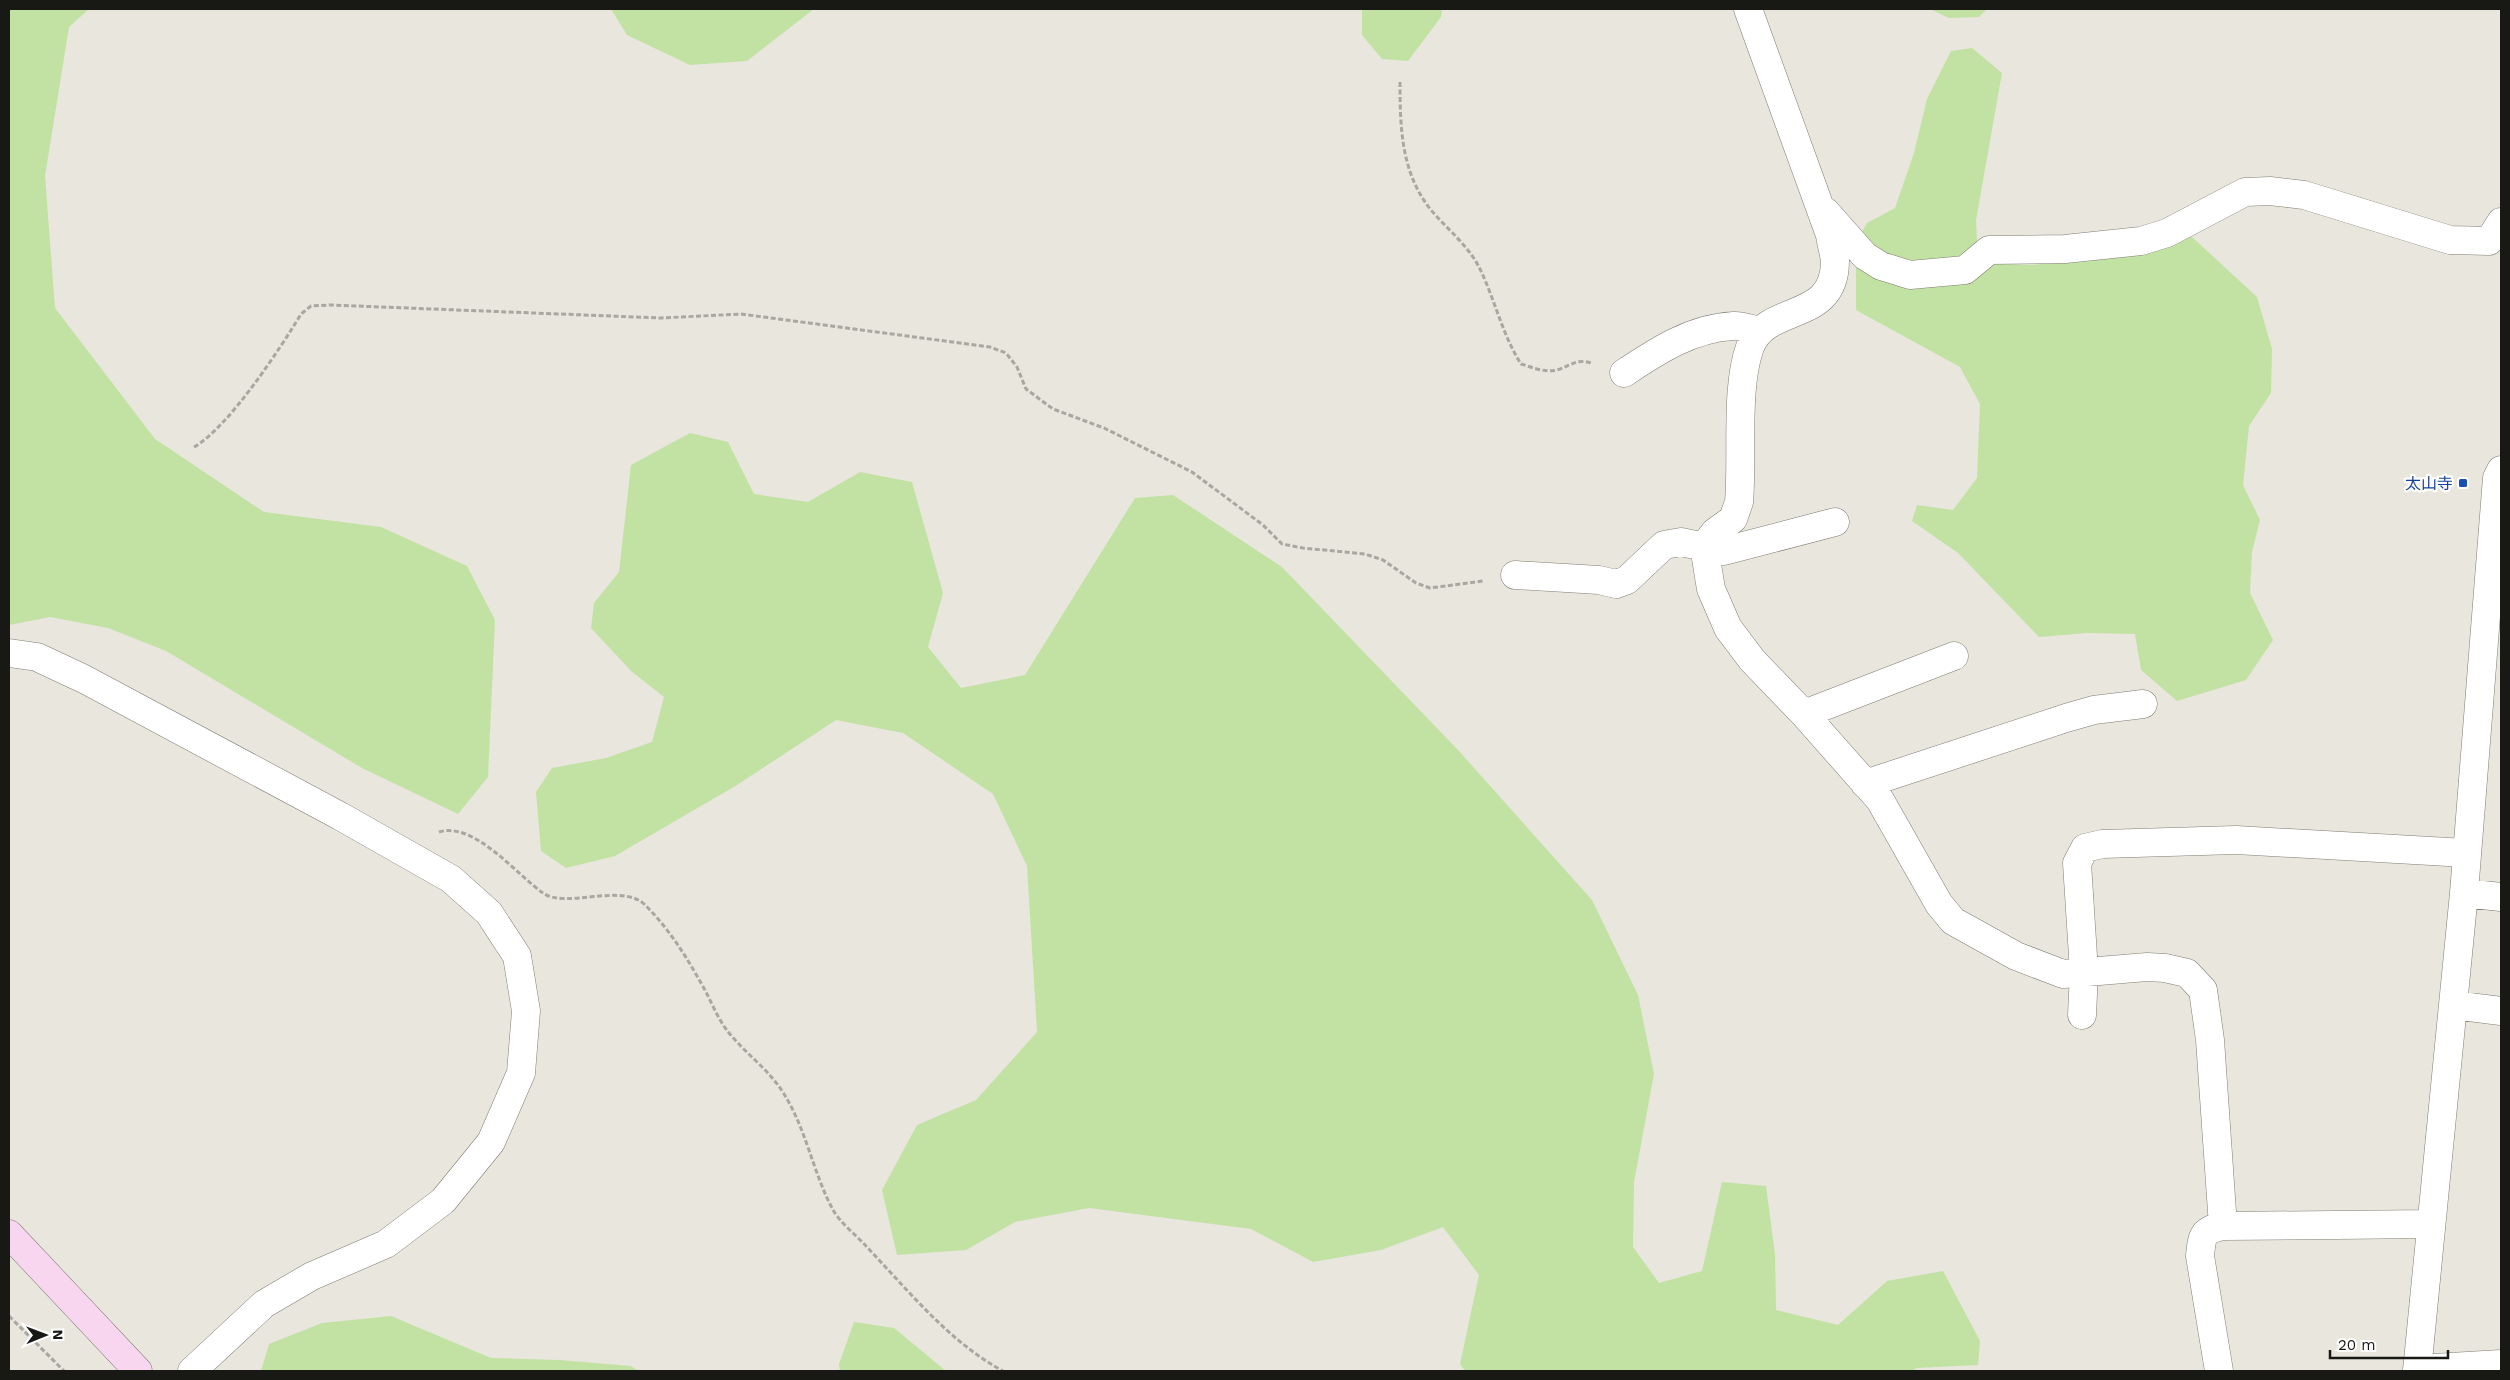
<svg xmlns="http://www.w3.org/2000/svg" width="2510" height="1380" font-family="'Work Sans','Noto Sans JP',sans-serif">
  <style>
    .green { fill: #c2e2a3 }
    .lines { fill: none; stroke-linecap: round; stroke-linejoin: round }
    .street-casing { stroke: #7f7d75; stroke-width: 29 }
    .secondary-casing { stroke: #7f7d75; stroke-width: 29 }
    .path { stroke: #a9a7a0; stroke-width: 3; stroke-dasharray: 5 2.5; stroke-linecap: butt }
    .street { stroke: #fff; stroke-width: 28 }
    .secondary { stroke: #f9d6f0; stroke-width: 28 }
    .transit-dot { fill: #1a4fb4; stroke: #fff; stroke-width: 2 }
    .labels { text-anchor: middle; stroke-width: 4.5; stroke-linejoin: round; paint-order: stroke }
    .transit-label { font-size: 16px; fill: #164399; stroke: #fff; text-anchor: end }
  </style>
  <rect width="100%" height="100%" fill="#e8e6dd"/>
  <path class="green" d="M9,9H89L69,27L45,176L55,308L155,439L264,512L381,527L467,566L495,620L488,777L458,814L362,768L166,651L108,628L50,617L9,625Z
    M611,9H814L747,61L690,65L627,35Z
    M1362,9H1442L1441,17L1408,61L1382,59L1362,35Z
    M1930,9H1987L1979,17L1949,18Z
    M1972,48L2002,73L1976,220L1978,263L2029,265L2093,261L2132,238L2192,237L2257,297L2272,349L2271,393L2249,426L2243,485L2260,520L2252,552L2250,593L2273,640L2246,680L2177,701L2141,670L2135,634L2087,633L2039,637L1958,553L1912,521L1917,505L1953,510L1977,478L1980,404L1960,367L1856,310V243L1867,223L1895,208L1914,153L1927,99L1951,51Z
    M690,433L728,442L754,494L808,502L860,472L912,482L943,593L928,647L961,688L1025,675L1135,498L1173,495L1282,567L1458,750L1592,900L1638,995L1654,1074L1634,1182L1633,1247L1659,1283L1702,1271L1722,1182L1766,1186L1775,1254L1776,1310L1838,1325L1887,1281L1943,1271L1980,1341L1978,1365L1916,1368L1913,1371H1465L1460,1364L1479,1275L1443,1227L1381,1250L1313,1262L1251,1229L1089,1208L1015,1222L966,1250L897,1255L882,1190L917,1125L976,1100L1037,1032L1027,866L993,794L903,733L836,720L737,785L615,856L566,868L541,851L536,792L552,768L606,758L652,742L664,697L631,671L591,628L594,603L619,572L631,465Z
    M391,1316L491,1358L559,1360L631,1366L638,1371H261L269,1344L322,1323Z
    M854,1322L894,1328L946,1371H840L839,1364Z"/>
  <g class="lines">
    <g class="street-casing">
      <path id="street" d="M1748,9L1830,235C1831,243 1834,253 1835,261C1835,324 1767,302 1750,347C1735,388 1743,456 1739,502L1733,519L1715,532L1704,546L1711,589L1728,628L1752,660L1804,714L1880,800L1939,904L1953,921L2016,956L2063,974L2147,967L2165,968L2187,973L2203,990L2210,1040L2223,1226L2431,1224
        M1826,212L1865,256L1881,266L1910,275L1965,270L1989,250L2065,249L2141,241L2167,233L2245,192L2270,191L2304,195L2450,240L2489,241L2501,222
        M1624,373C1657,351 1692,328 1733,326C1741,325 1751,329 1759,331
        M1515,575L1599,580L1616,584L1627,580L1664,545L1681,542L1724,551L1835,522
        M9,653L37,657L84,679L340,816L451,879L489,913L517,956L526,1011L521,1073L491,1142L443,1201L386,1244L312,1276L264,1304L192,1371
        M1804,714L1954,656
        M1865,784L2066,718L2094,710L2143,704
        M2464,893L2501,897
        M2453,1005L2501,1011
        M2082,1015L2084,972L2077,863L2085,848L2102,844L2236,840L2466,853
        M2417,1369L2501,1364
        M2219,1371L2200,1256C2202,1236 2202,1230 2223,1226
        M2417,1371L2464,893L2497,478L2501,470"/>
    </g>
    <g class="secondary-casing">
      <path id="secondary" d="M9,1234L138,1371"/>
    </g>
    <path class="path" d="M1400,82C1400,127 1401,173 1431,210C1447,229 1469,246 1480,269C1495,300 1502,334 1521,364C1531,367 1545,373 1557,370C1570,366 1577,358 1591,363
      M194,447C228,428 280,349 301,314L311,306L331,305L661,318L741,314L990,347L1006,353L1017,367L1026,389L1053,409L1104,428L1192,472L1263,525L1282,544L1303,548L1365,554L1383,560L1416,583L1430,588L1483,581
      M439,832C474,821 517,875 543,893C565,909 621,883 644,904C670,929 689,961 706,992C712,1004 718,1018 726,1029C743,1052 769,1069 784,1094C806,1129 813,1172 832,1208C839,1222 855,1234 865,1245C907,1289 949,1342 1003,1371
      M9,1316L64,1371"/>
    <use href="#street" class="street"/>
    <use href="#secondary" class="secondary"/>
  </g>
  <rect class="transit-dot" x="2458" y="478" width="10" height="10" rx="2.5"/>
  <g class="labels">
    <g class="transit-label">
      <text x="2453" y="489">太山寺</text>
    </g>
  </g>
  <rect width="2510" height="1380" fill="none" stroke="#181814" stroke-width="20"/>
  <g transform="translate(45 1335) rotate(89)" stroke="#ffffff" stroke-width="4" paint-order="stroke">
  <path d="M0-4L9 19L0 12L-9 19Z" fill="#181814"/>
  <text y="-8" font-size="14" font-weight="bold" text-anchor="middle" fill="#181814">N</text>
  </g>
  <path d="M2330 1350v8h118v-8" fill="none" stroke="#181814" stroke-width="2.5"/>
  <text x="2338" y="1350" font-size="15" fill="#181814" stroke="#ffffff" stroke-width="4" paint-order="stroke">20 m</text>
</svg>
